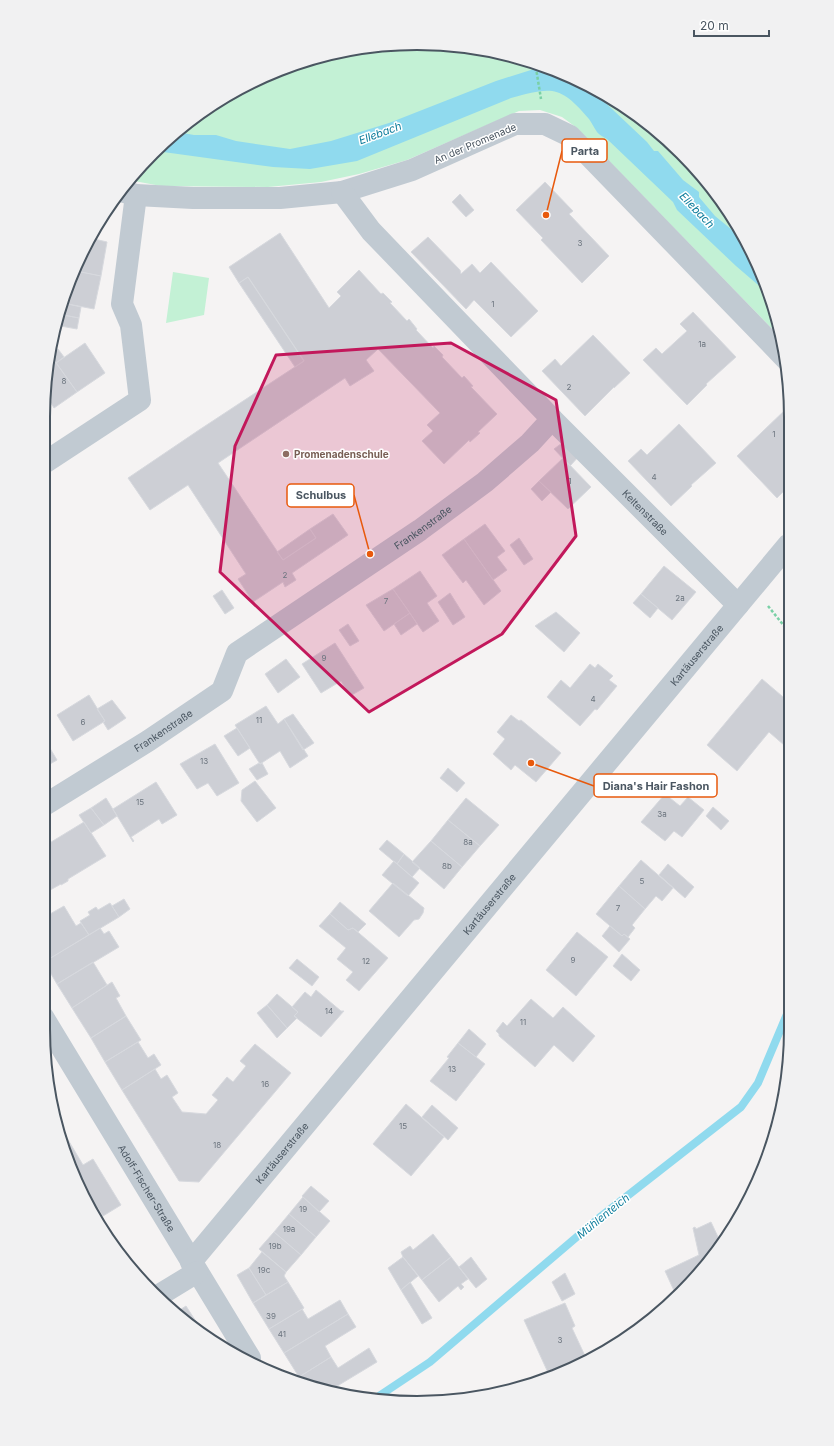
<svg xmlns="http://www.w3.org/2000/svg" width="834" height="1446" font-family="Inter,sans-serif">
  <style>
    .green { fill: #c3f1d5 }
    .water { fill: #90daee }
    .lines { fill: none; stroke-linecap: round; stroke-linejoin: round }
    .stream { stroke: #90daee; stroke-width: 8 }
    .building { fill: #cdcfd5; stroke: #d7d9de }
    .path { stroke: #7ad0a6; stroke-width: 2.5; stroke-dasharray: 3 2; stroke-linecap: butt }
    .street { stroke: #c1cad2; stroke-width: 22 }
    .marked { fill: #c2185b; fill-opacity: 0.2; stroke: #c2185b; stroke-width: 3; stroke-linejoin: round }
    .education-dot { fill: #8d6e63; stroke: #fff; stroke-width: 1.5 }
    .labels { text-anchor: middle; stroke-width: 3; stroke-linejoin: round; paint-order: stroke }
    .number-label { font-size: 8px; fill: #6b747e }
    .street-label { font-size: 10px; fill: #4a5661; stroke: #fff }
    .education-label { font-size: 10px; font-weight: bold; fill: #785e54; stroke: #fff; text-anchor: start }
    .water-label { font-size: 11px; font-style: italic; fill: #0c7c9b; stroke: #fff }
    .rim { fill: none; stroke: #4a5661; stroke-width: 2 }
    .leader { fill: none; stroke: #e8590c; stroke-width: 1.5 }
    .callout-dot { fill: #e8590c; stroke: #fff; stroke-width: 1.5 }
    .callout { fill: #fff; stroke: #e8590c; stroke-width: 1.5 }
    .callout-label { font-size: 11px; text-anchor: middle; font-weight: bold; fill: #4a5661 }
  </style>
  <rect width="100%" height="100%" fill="#f5f3f3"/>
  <path class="green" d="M393,44L466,46L537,63L604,93L681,152L728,209L771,297L780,337L577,128L562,117L540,110L519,111L407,160L359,174L321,182L268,187L161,186L129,180L136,170L190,120L252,81L320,56Z
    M173,272L209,278L204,315L166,323Z"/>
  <path class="water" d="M547,68L592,88L593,91L647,142L654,151H658L683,180L699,192V197L715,216L742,238L771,296L736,266L677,210L673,202L607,139C604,137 599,135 597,132C594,128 592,123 589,119C560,85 552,87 511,98L357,161L310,169L273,167L156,151L177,132L194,135H216L236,141L290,149L331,141L389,123L496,81L531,70Z"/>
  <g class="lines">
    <path class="stream" d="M379,1396L430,1362L599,1218L741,1107L758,1083L790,1007"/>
  </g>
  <path class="building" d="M545,182L573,211L569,214L609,256L582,283L541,240L543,238L516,210Z
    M460,194L474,210L466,217L452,202Z
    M280,233L329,308L341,296L337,292L359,270L381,294L383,293L392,302L390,303L407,321L409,319L417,329L416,330L433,348L434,346L443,355L442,357L462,378L464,376L473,386L471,387L497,414L478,432L480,433L470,442L469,440L444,464L422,441L433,431L427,425L440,413L378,349L366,360L374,371L350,386L345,378L218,463L283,560L316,538L310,529L333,514L348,535L292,573L296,580L285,587L283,582L253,602L238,579L246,574L188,485L150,510L128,478L199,430L304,361L248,277L239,283L229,267Z
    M428,237L460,270L461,274L472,264L480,273L491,262L538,311L511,337L474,300L466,309L411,252Z
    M90,238L107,242L101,276L76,271Z
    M76,271L101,276L94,309L63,303Z
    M248,277L304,361L295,367L239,283Z
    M63,303L81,307L79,318L58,314Z
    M693,312L736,357L706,384L707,385L687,405L643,360L656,348L662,354L687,331L680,324Z
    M58,314L79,318L77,329L55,325Z
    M593,335L630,373L614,388V387L585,416L542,371L555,359L561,366Z
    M85,343L105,373L77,392L56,363Z
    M58,349L64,357L56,363L50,354Z
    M50,354L77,392L54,408L51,403L44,409V393Z
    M786,409L788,411V487L777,498L737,456Z
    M679,424L716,463L691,485L692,486L671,506L628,461L641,449L647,455Z
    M566,440L580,455L570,466L554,449Z
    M563,458L591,487L568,509L539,481Z
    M539,481L551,492L542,501L531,489Z
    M485,524L505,551L497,557L507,570L493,580L464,539Z
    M310,529L316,538L283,560L277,552Z
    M519,538L533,559L524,565L510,545Z
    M464,539L501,591L484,605L466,580L463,583L442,555Z
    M664,566L696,592L672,620L641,594Z
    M420,571L437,596L427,603L439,621L423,632L393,589Z
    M393,589L410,613L384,631L366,605Z
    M222,590L234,608L225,614L213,596Z
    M450,593L465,617L453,625L438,602Z
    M641,594L658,608L650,618L633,603Z
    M556,612L580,633L564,652L535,626Z
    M410,613L417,624L401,635L394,624Z
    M348,624L359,641L350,646L339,630Z
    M335,643L364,688L350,696L341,681L321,693L302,664Z
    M286,659L300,677L278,693L265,674Z
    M590,664L595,668L598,664L613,676L609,680L617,686L597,710L595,709L580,726L547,697L561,680L570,688Z
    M762,679L789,702V739L784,745L769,732L737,771L707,745Z
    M89,695L105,721L73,741L57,715Z
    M112,700L126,718L108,730L103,722L105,721L97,709Z
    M266,706L278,724L284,719L308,756L290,768L280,751L260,764L235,725Z
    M293,714L314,743L303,750L284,719Z
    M511,715L519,721L521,720L561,753L536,782L515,765L511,770L493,754L505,739L497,732Z
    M237,728L250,748L238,756L224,736Z
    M45,740L57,760L43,768V741Z
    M215,744L239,783L217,796L208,783L197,789L180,764Z
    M259,763L260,764L262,763L268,774L257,780L249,769Z
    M448,768L465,783L457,792L440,778Z
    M255,781L276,808L257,822L241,801L242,790Z
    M156,782L177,815L162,824L159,819L131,837L134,841L133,842L113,809Z
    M665,794L680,806L688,797L704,810L682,837L674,831L665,841L641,822Z
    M106,798L117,816L104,825L91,808Z
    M466,798L499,825L480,846L448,820Z
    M713,807L729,821L721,830L706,816Z
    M91,808L104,825L91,833L79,815Z
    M448,820L480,846L462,867L431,841Z
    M84,822L106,856L68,879V881L61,885V884L43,894V847Z
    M387,840L404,854L397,864L379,849Z
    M431,841L462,867L444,889L412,862Z
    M404,854L420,868L412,877L397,864Z
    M641,860L673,888L662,901L656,896L645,909L619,886Z
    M394,861L419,883L408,896L382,875Z
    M668,864L694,887L685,898L659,875Z
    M393,883L424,908L423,913L419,919L414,920L399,937L369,911Z
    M619,886L645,909L632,925L635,928L628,937L624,934L622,936L596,914Z
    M124,899L130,909L119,917L112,906Z
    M340,902L366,924L358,932L353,928L348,930L330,914Z
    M110,903L119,917L89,935L80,921L90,915L88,912L96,907L98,910Z
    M64,906L76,926L81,923L89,935L44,962L43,960V918Z
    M330,914L348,930L353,928L388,958L359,991L346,980L353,972L337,959L346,948L319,926Z
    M610,926L622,936L624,934L630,939L619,952L602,936Z
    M100,928L104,934L109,931L119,947L57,984L44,962Z
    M577,932L608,957L576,996L546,970Z
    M622,954L640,970L631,981L613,966Z
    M297,959L319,977L312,986L289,968Z
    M93,962L107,985L72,1008L57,984Z
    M112,982L120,996L116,998L126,1016L91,1038L72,1008Z
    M316,990L341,1011H344L321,1037L294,1016L298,1012L292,1007L305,992L311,997Z
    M277,994L298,1012L294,1016L297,1018L287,1028L267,1005Z
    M531,999L553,1018L563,1007L595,1036L573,1062L554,1045L535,1067L499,1036V1034L496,1031L503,1022L507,1026Z
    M267,1005L287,1028L277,1038L257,1013Z
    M126,1016L141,1040L105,1062L91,1038Z
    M469,1029L486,1044L476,1057L458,1043Z
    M138,1042L148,1058L154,1054L161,1065L122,1090L105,1062Z
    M458,1043L485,1064L456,1101L430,1081L449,1058L447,1057Z
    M255,1044L291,1073L199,1182L179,1181L122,1090L155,1069L161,1079L167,1075L178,1093L172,1097L182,1112L206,1114L218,1100L212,1095L227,1077L233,1082L246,1066L240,1061Z
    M406,1104L444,1137L411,1176L373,1144Z
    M432,1105L458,1128L448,1140L422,1117Z
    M64,1133L83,1165L93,1159L121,1205L103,1216L98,1208L97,1209L63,1149L60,1135Z
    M311,1186L329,1201L319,1212L302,1196Z
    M303,1197L330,1221L316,1237L289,1214Z
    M289,1214L316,1237L301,1255L274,1232Z
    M711,1222L719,1239L724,1237L676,1295L665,1271L699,1255L693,1228L695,1227L696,1229Z
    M274,1232L301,1255L286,1272L259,1249Z
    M433,1234L451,1257L422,1280L403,1257L401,1252L410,1246L413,1250Z
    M119,1250L127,1263L120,1256L117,1251Z
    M262,1252L286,1272L284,1276L288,1282L266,1295L249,1268Z
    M403,1257L418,1276L401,1290L388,1268Z
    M451,1257L468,1279L461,1284L464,1287L461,1290L458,1286L439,1302L422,1280Z
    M471,1257L487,1279L476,1288L459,1267Z
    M249,1268L266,1295L253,1303L237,1275Z
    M565,1273L575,1294L562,1301L552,1282Z
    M288,1282L304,1308L269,1329L253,1303Z
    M410,1282L432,1318L422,1324L401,1290Z
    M340,1300L348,1314L284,1353L269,1329L302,1309L308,1319Z
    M565,1303L575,1326L572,1328L586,1358L560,1375L550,1377L524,1320Z
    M186,1306L206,1337L178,1311Z
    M348,1314L356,1327L325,1346L331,1357L299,1377L284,1353Z
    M369,1348L377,1362L329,1391L320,1390L302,1382L299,1377L331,1357L338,1368Z"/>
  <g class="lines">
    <path class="path" d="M535,62L541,99
      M768,606L789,632"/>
    <g class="street">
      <path d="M121,191L136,195L193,198H280L342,192L412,170L515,124H545L570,136L786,359"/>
      <path id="s1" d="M552,419L738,605"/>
      <path d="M44,463L140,400L131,325L122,304L136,195"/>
      <path id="s2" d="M43,806L148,741L222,691L237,653L420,530L485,482L530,443L552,419L371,231L342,192"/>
      <path id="s3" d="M43,1017L250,1358"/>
      <path id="s4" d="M191,1262L788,545"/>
      <path d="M161,1294L197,1272"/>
    </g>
  </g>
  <path class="marked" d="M451,343L556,400L576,536L502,634L369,712L220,572L235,446L276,355Z"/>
  <circle class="education-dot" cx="286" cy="454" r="4"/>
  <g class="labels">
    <g class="number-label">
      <text x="580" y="246">3</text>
      <text x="493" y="307">1</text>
      <text x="702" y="347">1a</text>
      <text x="64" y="384">8</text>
      <text x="569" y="390">2</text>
      <text x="774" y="437">1</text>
      <text x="654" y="480">4</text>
      <text x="570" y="484">1</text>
      <text x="285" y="578">2</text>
      <text x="680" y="601">2a</text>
      <text x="386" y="604">7</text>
      <text x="324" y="661">9</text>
      <text x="593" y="702">4</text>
      <text x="259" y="723">11</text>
      <text x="83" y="725">6</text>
      <text x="204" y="764">13</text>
      <text x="140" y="805">15</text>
      <text x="662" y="817">3a</text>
      <text x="468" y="845">8a</text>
      <text x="447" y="869">8b</text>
      <text x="642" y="884">5</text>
      <text x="618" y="911">7</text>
      <text x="573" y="963">9</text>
      <text x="366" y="964">12</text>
      <text x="329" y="1014">14</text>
      <text x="523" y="1025">11</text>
      <text x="452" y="1072">13</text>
      <text x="265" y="1087">16</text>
      <text x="403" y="1129">15</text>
      <text x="217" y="1148">18</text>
      <text x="303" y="1212">19</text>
      <text x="289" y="1232">19a</text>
      <text x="275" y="1249">19b</text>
      <text x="264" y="1273">19c</text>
      <text x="271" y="1319">39</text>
      <text x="282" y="1337">41</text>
      <text x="560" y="1343">3</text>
    </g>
    <g class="street-label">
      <text transform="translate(475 143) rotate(-23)" y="4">An der Promenade</text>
      <text dy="4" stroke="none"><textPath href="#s1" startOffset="132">Keltenstraße</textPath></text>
      <text dy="4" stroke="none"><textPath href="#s2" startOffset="478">Frankenstraße</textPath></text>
      <text dy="4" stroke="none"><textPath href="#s4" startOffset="790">Kartäuserstraße</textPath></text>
      <text dy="4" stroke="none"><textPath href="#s2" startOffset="142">Frankenstraße</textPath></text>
      <text dy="4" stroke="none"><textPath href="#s4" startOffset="466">Kartäuserstraße</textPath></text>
      <text dy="4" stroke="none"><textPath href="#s4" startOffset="142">Kartäuserstraße</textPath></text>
      <text dy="4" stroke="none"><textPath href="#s3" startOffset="200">Adolf-Fischer-Straße</textPath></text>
    </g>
    <g class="education-label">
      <text x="294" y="458">Promenadenschule</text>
    </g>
    <g class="water-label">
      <text transform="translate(380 133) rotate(-20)" y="4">Ellebach</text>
      <text transform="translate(697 210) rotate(46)" y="4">Ellebach</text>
      <text transform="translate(603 1216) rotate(-39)" y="4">Mühlenteich</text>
    </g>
  </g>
  <path d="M0 0H834V1446H0ZM417 50H417A367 367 0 0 1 784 417V1029A367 367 0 0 1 417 1396H417A367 367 0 0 1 50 1029V417A367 367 0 0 1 417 50Z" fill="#f1f1f2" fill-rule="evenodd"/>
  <path class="rim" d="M417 50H417A367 367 0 0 1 784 417V1029A367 367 0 0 1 417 1396H417A367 367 0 0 1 50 1029V417A367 367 0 0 1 417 50Z"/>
  <path class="leader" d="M546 215L562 151M370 554L354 495M531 763L594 786"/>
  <g class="callout-dot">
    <circle cx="546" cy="215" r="4"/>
    <circle cx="370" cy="554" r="4"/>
    <circle cx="531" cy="763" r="4"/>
  </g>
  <g class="callout">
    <rect x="562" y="139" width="45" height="23" rx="4"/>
    <rect x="287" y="484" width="67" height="23" rx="4"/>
    <rect x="594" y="774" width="123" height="23" rx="4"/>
  </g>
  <g class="callout-label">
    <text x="585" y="155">Parta</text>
    <text x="321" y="499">Schulbus</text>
    <text x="656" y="790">Diana's Hair Fashon</text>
  </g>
  <path d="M694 30v6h75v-6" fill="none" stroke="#4a5661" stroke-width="2"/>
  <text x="700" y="30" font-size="12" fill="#4a5661" stroke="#ffffff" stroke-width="3" paint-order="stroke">20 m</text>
</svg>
